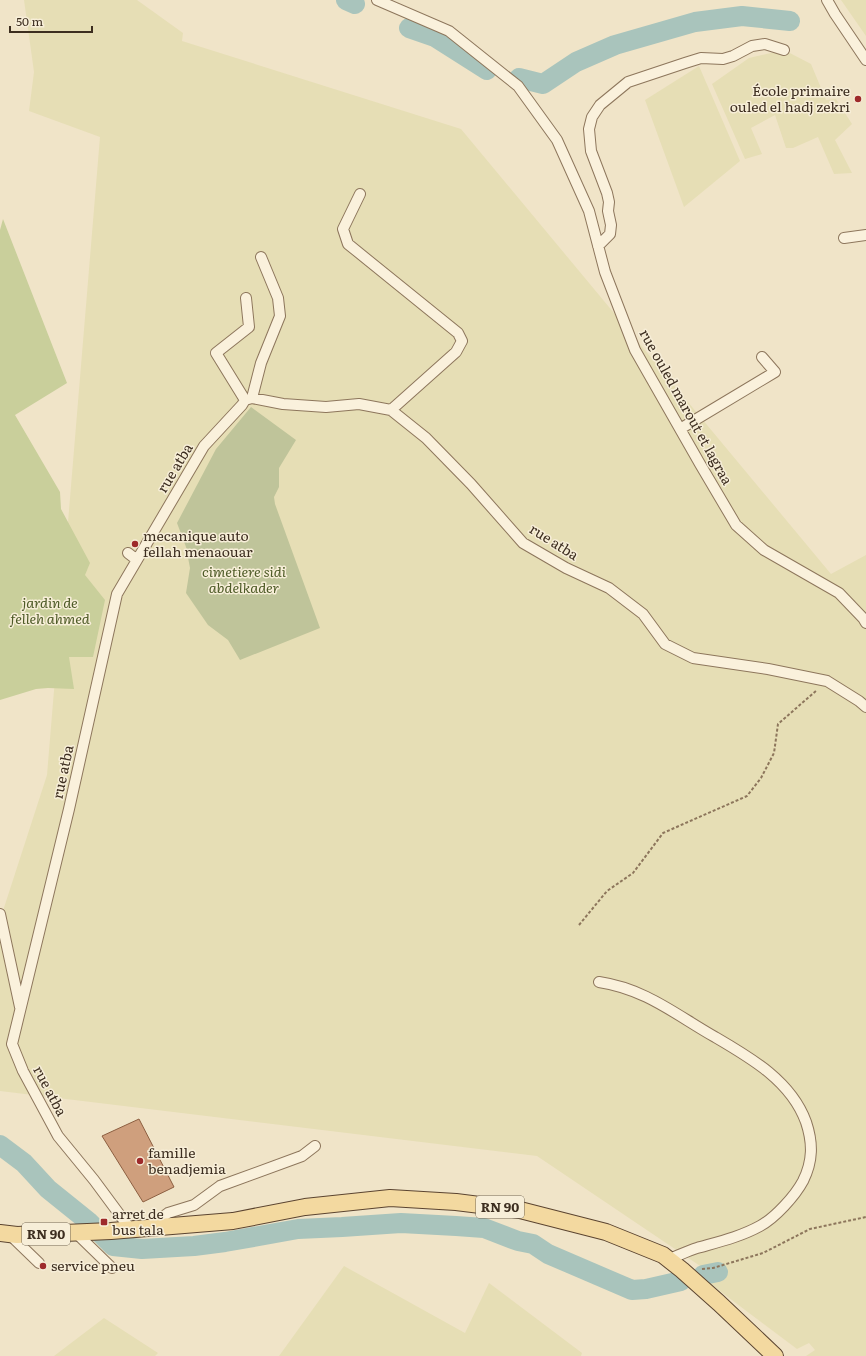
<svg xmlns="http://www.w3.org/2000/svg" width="866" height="1356" font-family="Literata,serif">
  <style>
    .farmland { fill: #e6deb5 }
    .green { fill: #c9cf9b }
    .cemetery { fill: #bfc49a }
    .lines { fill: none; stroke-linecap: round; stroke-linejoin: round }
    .river { stroke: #a9c4bc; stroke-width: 20 }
    .building { fill: #cf9f7d; stroke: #8d5f41 }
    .street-casing { stroke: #8d765c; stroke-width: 12 }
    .primary-casing { stroke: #5b4430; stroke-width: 18 }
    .path { stroke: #8d765c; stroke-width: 2; stroke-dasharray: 3 2; stroke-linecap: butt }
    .street { stroke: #faf1dc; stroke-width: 10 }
    .primary { stroke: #f3d9a0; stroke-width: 16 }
    .poi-dot { fill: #9e2a2b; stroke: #f7eed8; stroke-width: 1.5 }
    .labels { text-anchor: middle; stroke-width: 3; stroke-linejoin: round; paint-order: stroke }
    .shield { fill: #f7eed8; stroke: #756857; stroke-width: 1 }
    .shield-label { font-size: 13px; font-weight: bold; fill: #3d2e20 }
    .poi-label { font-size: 14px; fill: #3d2e20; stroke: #f7eed8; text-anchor: start }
    .street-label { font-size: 14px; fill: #3d2e20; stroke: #f7eed8 }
    .park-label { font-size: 14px; font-style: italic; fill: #4d5a26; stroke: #f7eed8 }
  </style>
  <rect width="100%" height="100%" fill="#f0e4c8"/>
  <path class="farmland" d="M24,0H137L183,33L182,41L461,129L831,574L866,555V1356H806L815,1350L809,1343L797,1349L708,1282L718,1278L537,1156L0,1091V920L47,775L100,137L29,111L34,72Z
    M841,0H866V36Z
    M784,50L811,64L826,100L836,99L852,124L835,140L852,173L834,174L818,137L793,148H786L775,115L751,128L762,154L745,159L712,84L749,58Z
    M699,66L740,161L684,207L645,100Z
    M344,1266L465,1333L489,1283L582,1353L581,1356H279Z
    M104,1318L158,1353L155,1356H54Z"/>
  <path class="green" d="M3,219L67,383L15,415L60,492L61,509L90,563L85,575L105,600L93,657H69L74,689L48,688L36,689L0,700V230Z"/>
  <path class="cemetery" d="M251,407L296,440L279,468V487L274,497L275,504L320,628L240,660L228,640L208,625L186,593L190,568L186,547L177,523L216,449Z"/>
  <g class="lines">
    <path class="river" d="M346,0L355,4
      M409,28L435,37L487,70
      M519,78L543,84L576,62L615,45L695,22L742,16L790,21
      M0,1145L24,1163L48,1189L89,1222L113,1246L142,1249L194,1246L225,1242L298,1229L342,1227L401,1223L456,1226L484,1228L518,1241L533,1244L548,1254L632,1290L646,1289L681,1281
      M703,1275L718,1272"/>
  </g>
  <path class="building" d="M139,1119L174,1187L143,1202L102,1136Z"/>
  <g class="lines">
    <g class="street-casing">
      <path id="street" d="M377,0L449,31L518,86L557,140L589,211L605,272L635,350L700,464L736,525L764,550L839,593L863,618L866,623
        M827,0L835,14L866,60
        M360,194L343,229L348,244L458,333L462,341L456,352L391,410
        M844,238L866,235
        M598,246L610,234L611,225L608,211L609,202L607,193L591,151L589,129L592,117L600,105L628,82L685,63L701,58L723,59L733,56L752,46L765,44L784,50
        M252,398L261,363L280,316L278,298L261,257
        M245,400L216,353L249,327L246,298
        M680,429L775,372L762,357
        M128,553L137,560
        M0,914L20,1007
        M599,982C646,989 676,1015 715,1037C751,1058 791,1081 806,1122C813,1143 813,1161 803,1181C795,1196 775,1218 760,1226C740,1237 718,1242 697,1248C687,1251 678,1256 669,1259
        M150,1226L168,1213L194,1205L220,1186L302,1156L315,1146
        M131,1230L94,1180L58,1136L23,1071L12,1044L69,809L117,594L204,446L242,405L245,400L252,398L283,404L326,407L359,404L391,410L426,438L471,484L523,543L566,568L609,588L643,614L665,644L693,658L768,669L827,681L859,701L866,707
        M76,1233L112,1268
        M9,1234L39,1263"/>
    </g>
    <g class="primary-casing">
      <path id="primary" d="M0,1233L17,1235L111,1231L233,1221L305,1207L390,1198L456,1202L520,1210L606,1232L663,1255L682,1270L719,1303L775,1356"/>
    </g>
    <path class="path" d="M579,925L607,891L633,873L663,833L747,796L761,778L774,753L778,724L817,690
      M702,1269L713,1268L763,1253L810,1229L866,1217"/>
    <use href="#street" class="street"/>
    <use href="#primary" class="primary"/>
  </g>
  <g class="poi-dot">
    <circle cx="858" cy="99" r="4"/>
    <circle cx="135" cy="544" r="4"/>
    <circle cx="140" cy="1161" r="4"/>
    <rect x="100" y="1218" width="8" height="8" rx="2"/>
    <circle cx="43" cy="1266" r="4"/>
  </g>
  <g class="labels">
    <g class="shield">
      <rect x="476" y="1196" width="48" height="22" rx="3"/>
      <rect x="22" y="1223" width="48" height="22" rx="3"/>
    </g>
    <g class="shield-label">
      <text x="500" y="1212">RN 90</text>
      <text x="46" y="1239">RN 90</text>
    </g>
    <g class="poi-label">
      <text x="850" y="96" text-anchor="end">École primaire<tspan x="850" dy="16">ouled el hadj zekri</tspan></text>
      <text x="143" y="541">mecanique auto<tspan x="143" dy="16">fellah menaouar</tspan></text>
      <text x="148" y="1158">famille<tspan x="148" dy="16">benadjemia</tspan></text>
      <text x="112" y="1219">arret de<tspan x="112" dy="16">bus tala</tspan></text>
      <text x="51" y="1271">service pneu</text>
    </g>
    <g class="street-label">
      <text transform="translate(686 407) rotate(61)" y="5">rue ouled marout et lagraa</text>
      <text transform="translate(175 468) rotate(-59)" y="5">rue atba</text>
      <text transform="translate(554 542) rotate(32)" y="5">rue atba</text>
      <text transform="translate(63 772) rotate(-78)" y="5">rue atba</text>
      <text transform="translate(50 1091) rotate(62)" y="5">rue atba</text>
    </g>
    <g class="park-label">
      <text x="244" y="577">cimetiere sidi<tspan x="244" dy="16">abdelkader</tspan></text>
      <text x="50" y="608">jardin de<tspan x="50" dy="16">felleh ahmed</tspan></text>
    </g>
  </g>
  <path d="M10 26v6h82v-6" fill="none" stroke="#3d2e20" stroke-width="2"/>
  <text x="16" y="26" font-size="12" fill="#3d2e20" stroke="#f7eed8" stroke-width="3" paint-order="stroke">50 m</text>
</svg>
